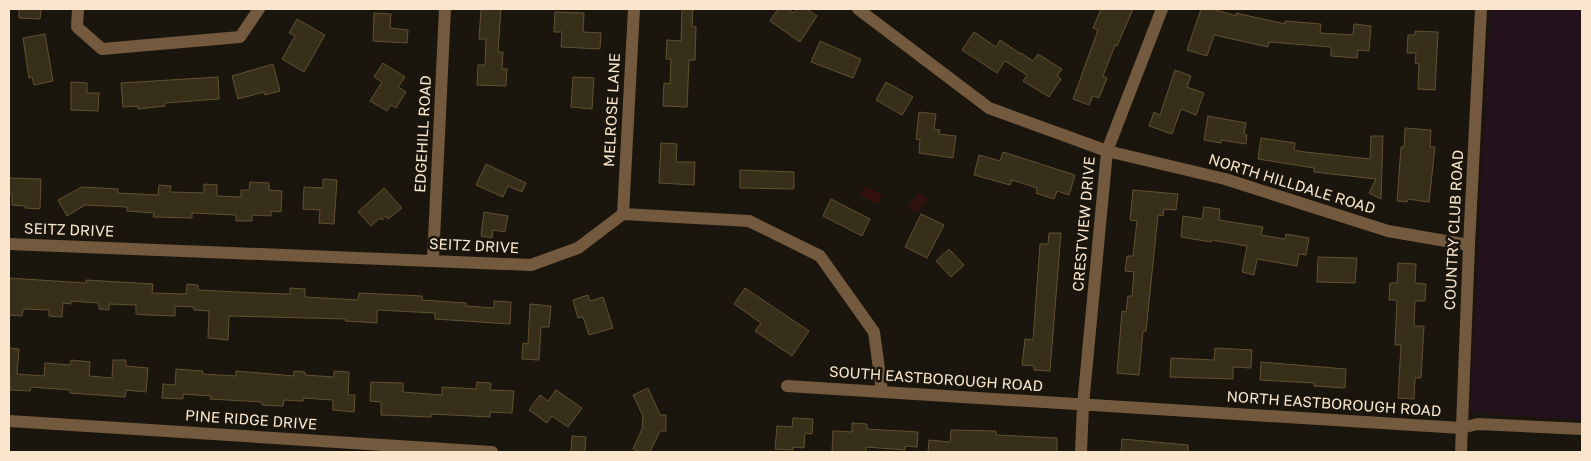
<svg xmlns="http://www.w3.org/2000/svg" width="1591" height="461" font-family="'Golos Text',sans-serif">
  <style>
    .green { fill: #23111b }
    .water { fill: #32110d }
    .building { fill: #382f1b; stroke: #625130 }
    .lines { fill: none; stroke-linecap: round; stroke-linejoin: round }
    .minor { stroke: #73593d; stroke-width: 12 }
    .labels { text-anchor: middle; stroke-width: 5; stroke-linejoin: round; paint-order: stroke }
    .street-label { font-size: 15px; fill: #f9e6cc; stroke: #1a150d }
  </style>
  <rect width="100%" height="100%" fill="#1a150d"/>
  <path class="green" d="M1490,9H1582V420L1470,413Z"/>
  <path class="water" d="M865,186L883,195L878,204L860,195Z
    M920,192L928,199L916,213L908,207Z"/>
  <path class="building" d="M19,9H41L40,19L19,18Z
    M481,9H501L498,52H503L502,69H507L506,86L477,85L478,65H485L486,39H479Z
    M682,9H693L692,26L696,27L695,60H689L687,107L663,106L664,83L670,84L671,59H666L667,40L681,41Z
    M778,9H787L794,13L797,9H807L817,16L800,42L770,21Z
    M1101,9H1133L1117,46L1115,45L1103,76L1107,78L1099,98L1093,96L1089,105L1073,99L1098,30L1093,28Z
    M1201,9H1213L1236,16V13L1285,24V21L1321,24L1320,33L1353,35L1354,24L1371,26L1369,51L1358,50L1357,58L1331,56V47L1269,42L1268,47L1214,35L1207,56L1187,50Z
    M555,12L584,13L583,32L601,33L600,49L561,47L562,32H554Z
    M374,13L391,14L390,28L408,30L407,43L373,41Z
    M297,19L325,35L304,72L282,59L295,36L289,33Z
    M1415,31L1438,32L1435,90L1418,89L1419,64L1415,63L1416,53H1407L1408,35H1415Z
    M974,32L996,47L1000,40L1021,54V53L1033,61L1038,54L1062,69L1057,76L1061,79L1049,97L1023,81L1027,75L1005,61L997,73L962,50Z
    M45,34L53,81L34,85L32,77L29,78L23,38Z
    M820,41L861,59L853,78L811,62Z
    M383,63L405,77L398,87L406,92L396,108L391,105L387,111L370,101L382,82L374,77Z
    M273,64L280,91L265,95L264,92L238,99L232,76Z
    M1175,70L1191,76L1187,87L1204,93L1196,115L1181,109L1172,134L1149,126L1154,112L1160,115Z
    M218,77L219,99L165,103V106L138,109V106L123,107L121,83Z
    M573,77L594,78L592,109L571,107Z
    M71,82L87,83V93H99L98,111L71,110Z
    M886,82L913,97L902,115L876,100Z
    M919,112L936,114L934,129L940,130L939,134L956,136L953,158L919,153L920,140L916,139Z
    M1208,116L1246,123L1244,134L1247,135L1246,144L1221,140V143L1204,140Z
    M1405,128L1431,130L1430,147H1435L1429,202L1408,199L1407,202L1397,201L1401,147H1404Z
    M1371,136H1383L1381,199L1369,193L1376,179L1314,172V168L1258,159L1261,138L1295,143L1294,150L1305,152L1370,159Z
    M661,143L677,144L676,162H695L694,185L659,183Z
    M1003,152L1075,175L1069,195L1057,191L1054,199L1036,193L1037,188L1012,180L1010,185L974,175L979,155L1000,161Z
    M486,164L526,183L522,192L508,186L503,197L476,185Z
    M740,170L794,172V189L740,188Z
    M9,178L41,179L40,209L25,208V206L12,205V194H9Z
    M323,179L337,180L334,224L319,223L320,210L303,209L304,187L323,188Z
    M250,182L269,183V190L282,191L281,212L271,211V216L252,215V221H236V215L192,213V218L153,217L154,213L127,211V207L85,205L67,216L58,200L82,187L118,189V193L158,195L159,185L171,186L170,192L204,193V184L217,185V196L241,197V190H249Z
    M384,188L402,208L388,219L386,216L382,220L380,218L371,226L358,212Z
    M1133,190L1178,194L1176,210L1164,209L1163,216L1158,215L1146,331H1143L1139,375L1117,373L1122,311L1126,312L1128,296H1132L1134,272L1125,271L1127,256H1133L1137,221L1130,220Z
    M831,199L870,219L862,236L823,216Z
    M1204,207L1220,209L1219,220L1263,227L1261,235L1285,239L1286,234L1309,238L1306,255L1299,254L1297,266L1257,259L1254,275L1242,272L1247,246L1212,240L1211,242L1181,237L1183,216L1202,219Z
    M484,212L508,216L505,232L493,230L492,238L481,236Z
    M921,214L944,225L927,258L905,247Z
    M1049,233H1061L1050,371L1034,370V366L1022,365L1025,339L1033,340L1040,244H1048Z
    M949,249L964,265L951,277L936,261Z
    M1318,257L1357,258L1355,283L1317,282Z
    M1398,263L1416,264L1415,283L1426,284L1425,301H1415L1414,326H1424L1421,378H1415L1414,399L1398,398L1401,345H1395L1397,300H1389L1390,283H1397Z
    M9,278L86,283V280L153,284L152,293L186,294L187,284L198,285V290L257,293L290,294V288L305,289V297L358,300L359,293L422,296V300L466,303V306L494,308V301L511,302L510,324L435,319V313L377,310V323L345,321L346,319L229,316L228,340L208,338L209,311L194,310V307L175,306V316L148,315L136,314V305L109,304V310L99,309V303L71,301V304L63,303L62,317L49,316V310L23,309L22,316L9,315Z
    M745,288L809,331L792,356L755,331L761,323L734,304Z
    M588,295L590,301L603,297L613,328L589,335L583,317L578,318L573,300Z
    M530,304L551,306L549,327H541L539,360L522,359L523,343L528,344Z
    M9,348L19,349L17,374L44,376L45,363L70,365L71,360L90,362L89,376L112,378L113,360H126V366L148,368L146,392L126,390L125,397L70,393V390L31,387L30,391L10,390Z
    M1215,348L1252,350L1251,368L1233,367V379L1170,377L1171,358L1214,360Z
    M1261,362L1346,369L1345,388L1314,386V383L1260,380Z
    M176,369L203,371L202,374L236,376V371L294,376V371L305,372V375L334,377V371L349,372L348,395H355L354,412L333,410V400L303,398V401L284,400L283,406L262,405V402L210,399L211,396L183,394V399L162,398L163,384L175,385Z
    M371,382L403,383V392L442,395V387L476,389L477,382L491,383L490,390L514,391L512,413L490,412V417L431,414V417L381,415V402L370,401Z
    M648,388L660,415H666V431H660L650,452H641L633,449L642,429L643,416L633,395Z
    M556,390L582,408L568,427L552,416L547,423L529,410L540,395L548,401Z
    M793,418L813,419L812,434L805,433L804,448L793,447V450L775,449L777,426L792,427Z
    M852,423L867,424V429L918,432L917,447L905,446V450L866,447V452H832L833,431L852,432Z
    M951,430L996,431V435L1057,438V452H928L929,440L950,442Z
    M572,436L586,437L585,452H571Z
    M1122,439L1188,445V452H1121Z"/>
  <g class="lines">
    <path class="minor" d="M78,9L77,27L102,49L240,37L259,9
      M858,9L989,108L1107,151L1225,179L1388,231L1469,245
      M623,214L634,9
      M9,244L531,265L578,248L623,214L749,221L820,256L874,332L882,391
      M433,260L445,9
      M787,386L1461,428L1478,424L1582,429
      M9,421L492,452
      M1081,452L1083,405L1107,151L1162,9
      M1461,452L1469,245L1481,9"/>
  </g>
  <g class="labels">
    <g class="street-label">
      <text transform="translate(612 110) rotate(-87)" y="5">MELROSE LANE</text>
      <text transform="translate(423 134) rotate(-87)" y="5">EDGEHILL ROAD</text>
      <text transform="translate(1292 184) rotate(17)" y="5">NORTH HILLDALE ROAD</text>
      <text transform="translate(1084 224) rotate(-85)" y="5">CRESTVIEW DRIVE</text>
      <text transform="translate(69 230) rotate(2)" y="5">SEITZ DRIVE</text>
      <text transform="translate(1454 230) rotate(-87)" y="5">COUNTRY CLUB ROAD</text>
      <text transform="translate(474 246) rotate(3)" y="5">SEITZ DRIVE</text>
      <text transform="translate(936 379) rotate(4)" y="5">SOUTH EASTBOROUGH ROAD</text>
      <text transform="translate(1334 404) rotate(4)" y="5">NORTH EASTBOROUGH ROAD</text>
      <text transform="translate(251 420) rotate(4)" y="5">PINE RIDGE DRIVE</text>
    </g>
  </g>
  <rect width="1591" height="461" fill="none" stroke="#f9e6cc" stroke-width="20"/>
</svg>
